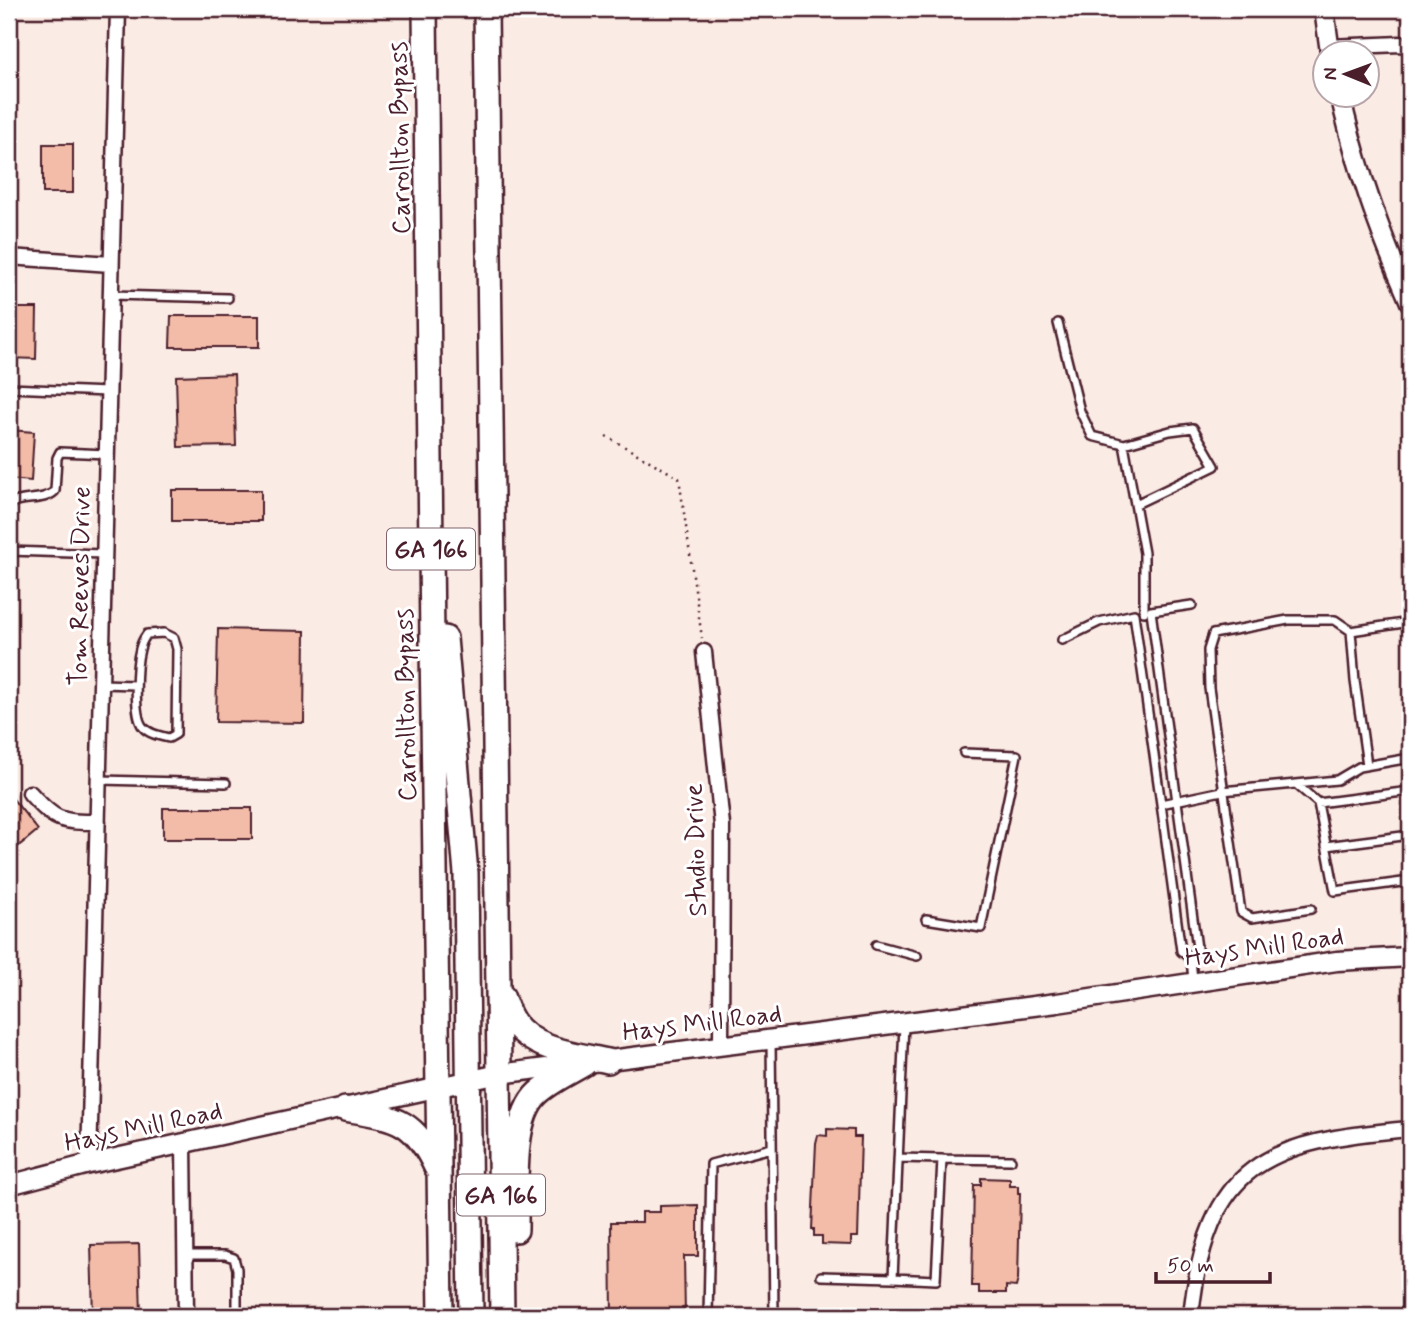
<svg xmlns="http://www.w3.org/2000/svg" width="1419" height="1325" font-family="Mynerve,sans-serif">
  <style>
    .building { fill: #f3bca8; stroke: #4a1f2b; stroke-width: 2 }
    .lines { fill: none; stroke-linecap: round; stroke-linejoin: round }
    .service-casing { stroke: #4a1f2b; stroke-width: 12 }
    .minor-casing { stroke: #4a1f2b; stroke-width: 19 }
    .tertiary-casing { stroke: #4a1f2b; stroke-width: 23 }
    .primary-casing { stroke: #4a1f2b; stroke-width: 28 }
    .path { stroke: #4a1f2b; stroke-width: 2.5; stroke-dasharray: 2 5; stroke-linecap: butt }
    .service { stroke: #fff; stroke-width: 7 }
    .minor { stroke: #fff; stroke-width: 14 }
    .tertiary { stroke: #fff; stroke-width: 18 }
    .primary { stroke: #fff; stroke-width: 23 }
    .labels { text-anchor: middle; stroke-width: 6; stroke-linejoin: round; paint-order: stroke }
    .shield { fill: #fff; stroke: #80626b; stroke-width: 2 }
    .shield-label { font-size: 24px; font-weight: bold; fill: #4a1f2b }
    .street-label { font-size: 26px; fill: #4a1f2b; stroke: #fff }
  </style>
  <rect width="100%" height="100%" fill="#fbebe5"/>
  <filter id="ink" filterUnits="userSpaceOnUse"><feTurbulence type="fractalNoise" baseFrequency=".0143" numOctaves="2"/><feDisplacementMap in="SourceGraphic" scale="14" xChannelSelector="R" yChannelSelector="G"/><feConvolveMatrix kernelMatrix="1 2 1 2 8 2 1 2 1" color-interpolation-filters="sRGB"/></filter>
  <g filter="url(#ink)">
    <path class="building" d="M43,144H73V193H43Z
      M9,308H37L36,359L9,358Z
      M171,316H259V347H170Z
      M234,374L236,446L178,447L176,376Z
      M9,430L34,432L31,481L9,479Z
      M172,490H261V521H172Z
      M218,629L305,631L304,723L216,722Z
      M9,794L38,830L9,854Z
      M163,808H252V839H163Z
      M827,1129L854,1130V1137H861L858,1237H851V1245L822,1244V1236H814V1229H812L816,1143L818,1135L827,1136Z
      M981,1178L1010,1179V1186H1018V1193H1020L1018,1279L1016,1287L1006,1286V1293H979V1286H972L974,1185H981Z
      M698,1205V1256H684L685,1316H612L611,1222H642V1212H660V1206Z
      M139,1244L141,1316H93L91,1245Z"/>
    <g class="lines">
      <g class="service-casing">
        <path id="service" d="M111,295L228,298
          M1058,323L1080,411L1092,436L1124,444L1170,431L1193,428L1215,466L1136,504
          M9,388L108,392
          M1124,444L1144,553V612
          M9,520L10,504C23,496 44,502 55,491L57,458L60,452L107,454
          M9,551L104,554
          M1192,605L1151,611L1197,948L1191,959L1193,980
          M1351,631L1410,622
          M164,633L174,638L177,649L176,734L169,738C160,736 149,734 143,727C133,715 136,664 140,649C141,644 144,638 147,634Z
          M1062,640L1099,622L1134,614L1161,804
          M101,684L136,685
          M99,780L226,783
          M1297,785L1318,803L1410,791
          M1318,803L1335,891L1410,881
          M1326,846L1410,835
          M1311,909L1252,918L1241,912L1209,688L1208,650L1213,634L1288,620H1335L1351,631L1355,681L1367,765
          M926,919L981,928L1017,755L964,753
          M876,945L917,956
          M1191,959L1181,951L1161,804L1222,791L1337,780L1359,767L1410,758
          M771,1041L774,1316
          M898,1158L942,1159
          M186,1255H225L234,1258L237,1269V1316
          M821,1276L893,1278L904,1024
          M893,1278L936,1280L942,1159L1011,1160
          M9,1294L12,1308L9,1309
          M708,1316L711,1164L772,1148"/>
      </g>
      <g class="minor-casing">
        <path id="minor" d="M1329,47L1401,44L1410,47
          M9,257L111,264
          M704,652L722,825L721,1046
          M30,793C55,821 60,822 98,822
          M184,1144L186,1316
          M89,1164L118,9
          M1191,1316C1207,1162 1267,1141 1410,1129"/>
      </g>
      <g class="tertiary-casing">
        <path id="tertiary" d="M1324,9L1330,52
          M1340,94C1356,167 1380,234 1410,302
          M9,1185L89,1164L499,1074L1057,1003L1337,961L1410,957"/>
      </g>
      <g class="primary-casing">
        <path id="primary" d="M425,9C431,445 433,880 441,1316
          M486,9L502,1316
          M445,638L466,873L471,1316
          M502,996C505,1004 508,1014 513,1021C533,1051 576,1054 608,1061
          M345,1109C396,1118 413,1118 436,1167
          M516,1230C517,1193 510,1118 538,1093C551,1081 569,1073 584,1064"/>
      </g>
      <path class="path" d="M606,436L679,478L702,638"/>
      <use href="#service" class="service"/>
      <use href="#minor" class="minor"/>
      <use href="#tertiary" class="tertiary"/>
      <use href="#primary" class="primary"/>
    </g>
  </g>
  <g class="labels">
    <g class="shield">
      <rect x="387" y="528.5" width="88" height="41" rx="5"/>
      <rect x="457" y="1174.5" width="88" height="41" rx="5"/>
    </g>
    <g class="shield-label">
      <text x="431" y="557">GA 166</text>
      <text x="501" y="1203">GA 166</text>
    </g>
    <g class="street-label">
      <text transform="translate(399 138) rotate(-91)" y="9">Carrollton Bypass</text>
      <text transform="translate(79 586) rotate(-89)" y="9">Tom Reeves Drive</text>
      <text transform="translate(405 705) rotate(-91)" y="9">Carrollton Bypass</text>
      <text transform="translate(695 850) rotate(-92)" y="9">Studio Drive</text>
      <text transform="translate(1264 946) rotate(-8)" y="9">Hays Mill Road</text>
      <text transform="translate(702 1022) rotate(-7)" y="9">Hays Mill Road</text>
      <text transform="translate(143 1126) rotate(-12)" y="9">Hays Mill Road</text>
    </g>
  </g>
  <rect width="1419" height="1325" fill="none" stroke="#fff" stroke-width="35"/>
  <rect x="18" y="18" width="1384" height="1290" fill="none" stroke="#4a1f2b" stroke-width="2.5" filter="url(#ink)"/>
  <g transform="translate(1346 74) rotate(271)"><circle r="33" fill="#ffffff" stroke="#b7a5aa" stroke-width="2"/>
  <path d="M0-5L12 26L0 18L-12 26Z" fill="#4a1f2b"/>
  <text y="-10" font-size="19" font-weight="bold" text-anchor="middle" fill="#4a1f2b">N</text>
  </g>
  <path d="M1156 1272v10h114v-10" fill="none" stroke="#4a1f2b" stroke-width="3.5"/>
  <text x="1167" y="1272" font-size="21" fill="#4a1f2b" stroke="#ffffff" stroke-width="5" paint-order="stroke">50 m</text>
</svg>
